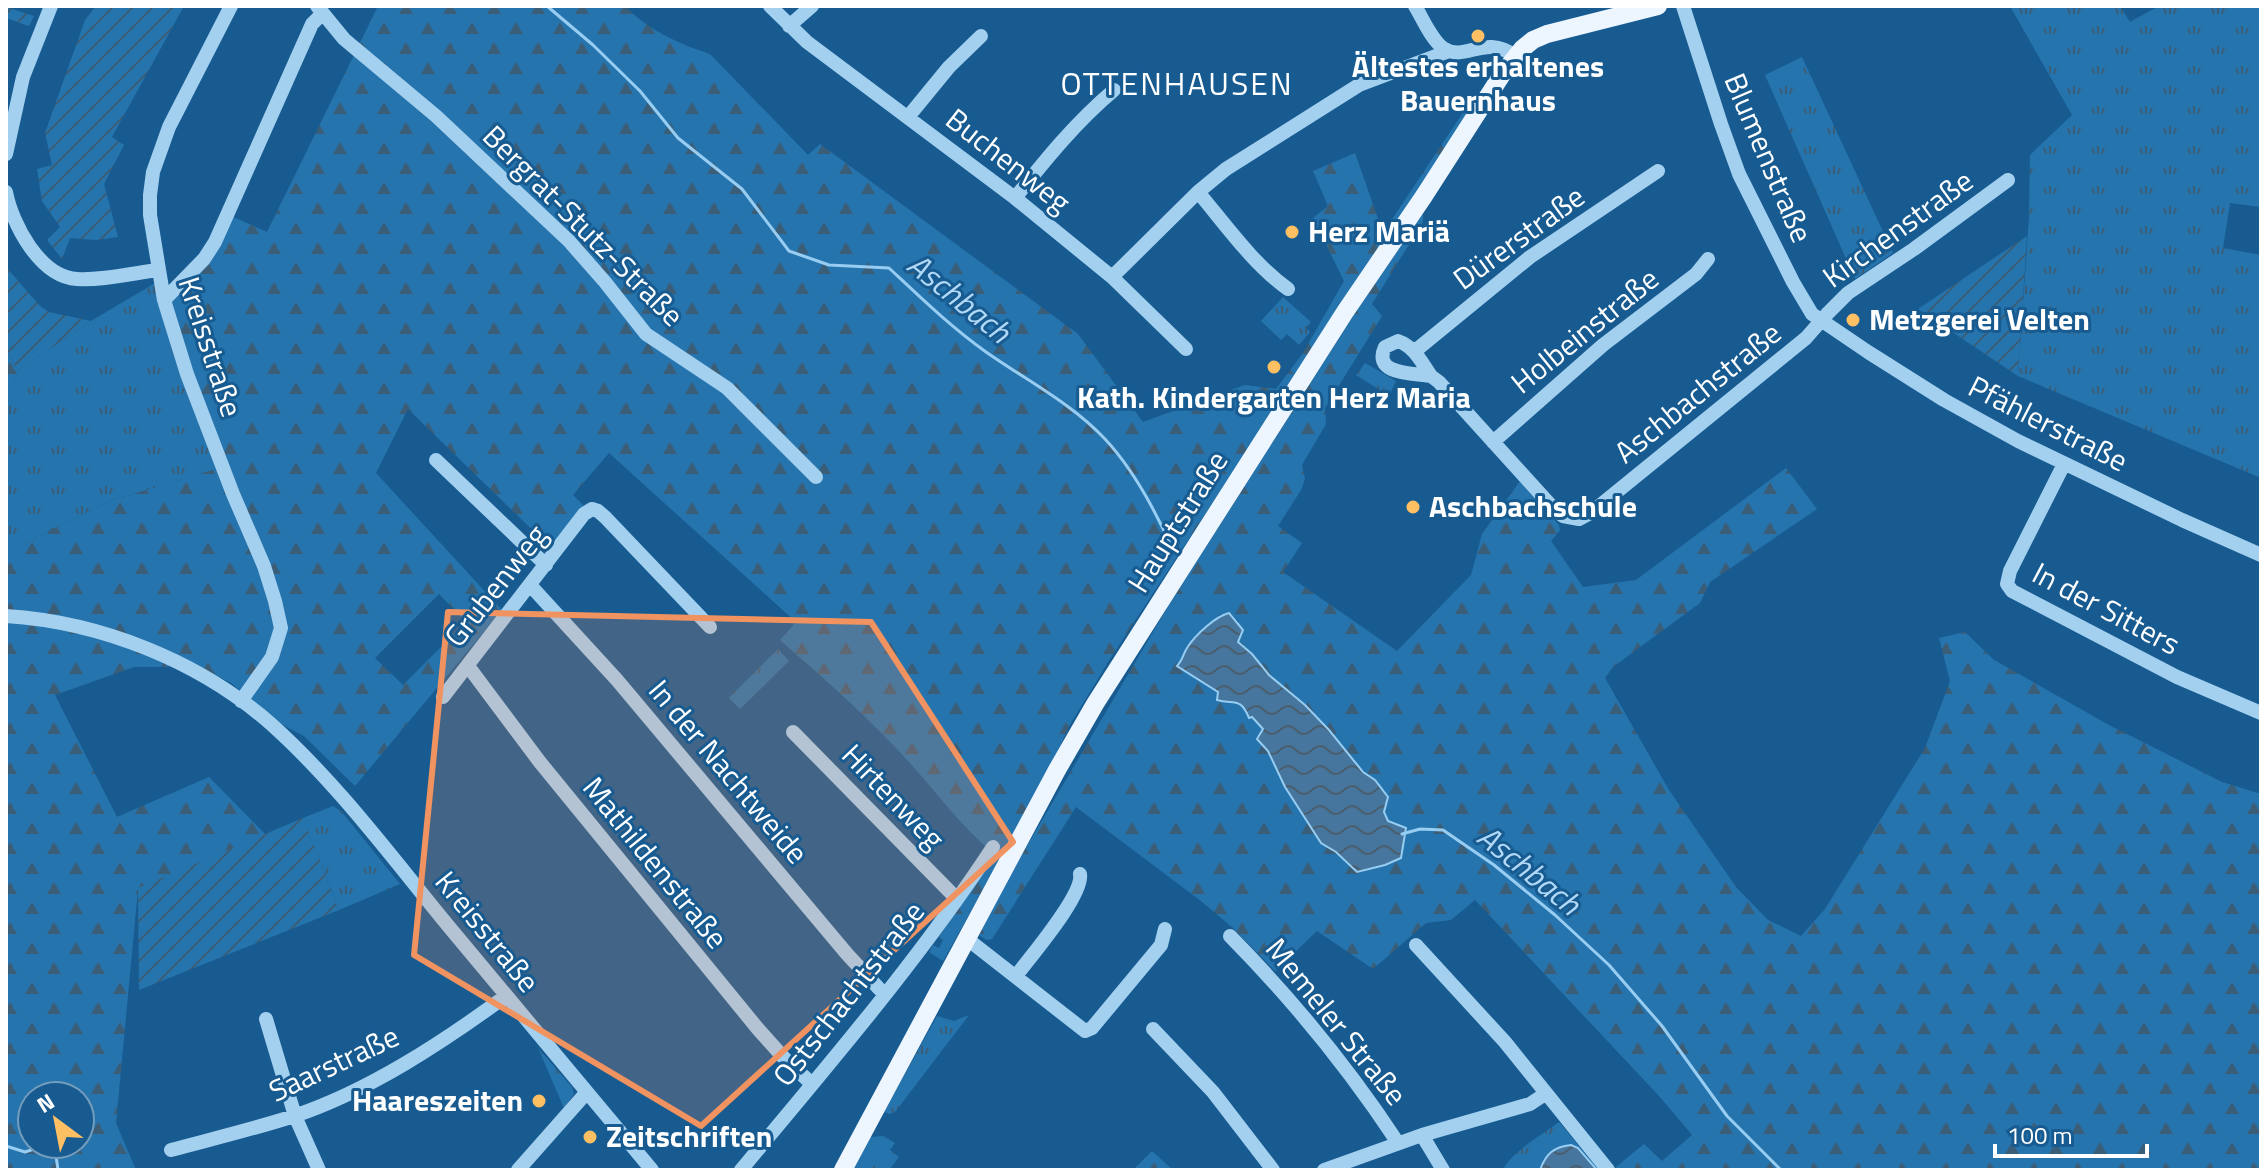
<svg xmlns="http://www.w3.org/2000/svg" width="2267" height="1176" font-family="'Titillium Web',sans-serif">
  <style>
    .grass { fill: url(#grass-tufts) }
    .forest { fill: url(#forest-firs); fill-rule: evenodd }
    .garden { fill: url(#garden-furrows) }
    .water { fill: url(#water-waves); stroke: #97cdf2; stroke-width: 2 }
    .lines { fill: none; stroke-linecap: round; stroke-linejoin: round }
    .stream { stroke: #97cdf2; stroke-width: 3 }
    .minor { stroke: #a4d0f0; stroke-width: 14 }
    .major { stroke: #edf6ff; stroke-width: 18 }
    .marked { fill: #f09361; fill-opacity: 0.2; stroke: #f09361; stroke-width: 6; stroke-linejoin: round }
    .poi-dot { fill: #ffbf63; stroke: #175b91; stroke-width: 3 }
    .labels { text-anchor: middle; stroke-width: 6; stroke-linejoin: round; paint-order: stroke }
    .poi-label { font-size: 30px; font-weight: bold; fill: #fff; stroke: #175b91; text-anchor: start }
    .street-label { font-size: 30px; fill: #fff; stroke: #175b91 }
    .neighbourhood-label { font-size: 32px; letter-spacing: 2px; fill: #fff; stroke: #175b91 }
    .water-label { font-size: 32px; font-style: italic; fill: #b1d9f7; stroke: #175b91 }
  </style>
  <defs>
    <pattern id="grass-tufts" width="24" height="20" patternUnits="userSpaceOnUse" patternTransform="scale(2)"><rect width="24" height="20" fill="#2674ad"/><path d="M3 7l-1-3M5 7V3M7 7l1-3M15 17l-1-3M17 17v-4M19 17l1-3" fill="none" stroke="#3b5e78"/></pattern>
    <pattern id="forest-firs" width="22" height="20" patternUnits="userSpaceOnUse" patternTransform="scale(2)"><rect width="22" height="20" fill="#2674ad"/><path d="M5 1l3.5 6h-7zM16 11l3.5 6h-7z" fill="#3b5e78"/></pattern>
    <pattern id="garden-furrows" width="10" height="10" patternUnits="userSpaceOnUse" patternTransform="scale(2)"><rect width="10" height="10" fill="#2674ad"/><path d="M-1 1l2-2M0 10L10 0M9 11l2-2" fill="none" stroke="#3b5e78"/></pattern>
    <pattern id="water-waves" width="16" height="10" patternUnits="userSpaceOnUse" patternTransform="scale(2)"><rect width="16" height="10" fill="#46769d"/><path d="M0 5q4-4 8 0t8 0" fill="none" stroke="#495f70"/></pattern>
  </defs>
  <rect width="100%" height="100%" fill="#175b91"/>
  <path class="grass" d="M2010,6H2120L2130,22L2159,6H2260L2261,207L2230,203L2223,248L2261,255V478L2018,376L2029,218L2030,155L2072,115Z
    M1802,57L1893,253L1855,279L1765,75Z
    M162,279L226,466L110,501L6,552V393L13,387L18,370L91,321Z
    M1283,297L1311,322L1306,328L1310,332L1299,345L1287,334L1281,340L1261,321Z
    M1365,363L1396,381L1389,396L1356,375Z
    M778,649L789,661L740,709L729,698Z
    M333,806L341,811L400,884L339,910L303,818Z
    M969,1015L895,1112L890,1114L884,1112L937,1016L954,1021Z
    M538,1048L572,1087L574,1094L564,1108Z
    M1559,1122L1599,1170H1503C1511,1152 1543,1134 1559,1122Z
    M883,1136L895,1143L890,1150L899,1157L889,1170H853L871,1137Z"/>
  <path class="forest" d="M378,6H625C648,30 679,44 710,54L808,155L820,144L1078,334L1143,422L1245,385L1276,389L1303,353L1344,281L1313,218L1328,206L1313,171L1355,153L1383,233L1468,105L1472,107L1110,659L1068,728L1052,766L943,961L929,952L933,945L939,948L943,940L939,937L993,853C957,823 929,782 897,749C860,710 820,675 780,640L796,622L609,453L573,495L584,506L551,548L408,409L376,473L502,610L355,786L304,736L281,724L231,683L177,655L168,667H134L55,695L117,817L209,777L266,835L138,889L116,1123L136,1170H6V552L110,501L226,466L167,303L231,216L267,232ZM439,594L466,622L403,685L375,658ZM32,1096H80V1144H32Z
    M1423,207V222L1372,304L1382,316L1325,408L1326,424L1302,465L1305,479L1301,490L1278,526L1302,543L1283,572L1397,651L1471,575L1482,534L1520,481L1559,525L1560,530L1551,541L1583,587L1636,580L1786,468L1817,509L1710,582L1700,603L1613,667L1605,678L1669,790L1736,887L1768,920L1801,936L1825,909L1925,748L1950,681L1939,638L1965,632L1994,660L2109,725L2222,782L2261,794V1170H1618L1616,1167L1644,1144L1662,1161L1692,1135L1660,1097L1475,900L1451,920L1426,923L1373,969L1317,931L1275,971L1233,928L1201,901L1076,807L992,939L987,940L980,936L978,929L1169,605ZM1230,613L1238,621L1237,642C1249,652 1258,663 1268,674C1287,694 1310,709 1329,729C1344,747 1356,767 1375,780L1388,821L1385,865L1357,872L1336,852L1321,843L1285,787L1268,751L1258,740L1264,729L1251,716L1249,717C1243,704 1236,701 1222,701L1218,692L1178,666L1219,615Z
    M6,351L18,370L13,387L6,393Z
    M1152,1151L1173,1170H1133Z"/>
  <path class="garden" d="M96,6H184L112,137L124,145L104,184L118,237L96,240L70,238L62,259L47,240L60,227L42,201L37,169L52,165L45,133L85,20Z
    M6,7L34,16L29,26L6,18Z
    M2027,236L2018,376L1918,309Z
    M6,267L40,306L49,312L91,321L18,370L6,351Z
    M303,818L339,910L139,990L138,888Z"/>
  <path class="water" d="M1229,613L1243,630L1238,642L1252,654L1269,675L1305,705L1329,730L1363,772L1375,780L1388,797L1384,812L1388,821L1406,828L1401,858L1385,865L1357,872L1336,852L1321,843L1285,787L1268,751L1257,739L1263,729L1252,717L1249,718C1240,696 1234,705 1217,700L1218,692L1177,666C1183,660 1183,654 1187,648C1195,635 1216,616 1229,613Z
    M1571,1145L1578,1148L1597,1170H1540C1546,1154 1553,1147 1571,1145Z"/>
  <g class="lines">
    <path class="stream" d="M547,6L593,45L640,91L678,138L742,189L789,251L829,265L889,268C920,297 951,327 986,352C1026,380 1071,403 1105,439C1134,470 1155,510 1172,548
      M1402,834L1420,829L1443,830L1494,865L1555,915L1609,965L1662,1026L1727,1116L1781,1170
      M6,1146L25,1152L43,1146L55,1148L58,1170"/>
    <path class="minor" d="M231,6L169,127L153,172L150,195V215L164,300L187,374L233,494L264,566L275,601L281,628L272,657L241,701
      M317,6L344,39L436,116L569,241L605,282L646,334L727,388L816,477
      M770,6L807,42L1015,198L1112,277L1186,349
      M1415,6C1423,19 1431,39 1443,48C1466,63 1484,33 1515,56
      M1683,6L1721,124L1739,174L1793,282L1812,314L1868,352L1944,400L2018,441L2182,520L2261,555
      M789,26L812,6
      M908,117L949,67L981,36
      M6,154L23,77L51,6
      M6,192C12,224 40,277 77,279C100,281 134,273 158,270
      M1198,192C1226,225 1253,264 1288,289
      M1015,198C1046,159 1076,122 1114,90
      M1112,277L1198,192L1226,169L1359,85L1449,51
      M164,300L204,259L215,242L312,24L322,14
      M1398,341C1415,347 1421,362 1431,376C1413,373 1372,375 1385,347Z
      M1415,351L1530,257L1658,171
      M1431,376L1439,382L1554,509L1563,516L1579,519L1592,512L1806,338L1827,314L1848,293L1914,249L2008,180
      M1493,442L1603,345L1696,274L1708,259
      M436,460L546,565
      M2064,464L2010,571L2007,584L2012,591L2177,677L2261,713
      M530,585L617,680L847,954L884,994
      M6,616C101,622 199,661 271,724C338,784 393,859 450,928C517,1009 585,1089 652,1170
      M468,666L539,761L758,1029L784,1058L812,1084
      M443,697L584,514L592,509L598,511L605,517L710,627
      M793,732L957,899
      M1230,936C1294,1001 1348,1067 1398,1143
      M966,938L1085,1031L1092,1028L1161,945L1165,929
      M1416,945L1505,1042L1608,1170
      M1016,976C1030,957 1084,895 1080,874
      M266,1019L295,1116L319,1170
      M1153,1029L1213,1092L1273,1170
      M1422,1135L1443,1170
      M171,1150C212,1139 254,1129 294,1116C369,1091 443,1042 506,996
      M518,1170L587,1092
      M741,1170C828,1065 918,961 993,847
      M1324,1170L1422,1135L1530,1104L1545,1094"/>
    <path class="major" d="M843,1170L1057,770L1095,704L1345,312L1424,196L1503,73L1522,49L1533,40L1547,34L1658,6"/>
  </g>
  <path class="marked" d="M448,612L871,622L1013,842L701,1126L414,955Z"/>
  <g class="poi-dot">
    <circle cx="1478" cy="36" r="8"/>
    <circle cx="1292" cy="232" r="8"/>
    <circle cx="1853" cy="320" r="8"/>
    <circle cx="1274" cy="367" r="8"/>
    <circle cx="1413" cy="507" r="8"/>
    <circle cx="539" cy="1101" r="8"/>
    <circle cx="590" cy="1137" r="8"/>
  </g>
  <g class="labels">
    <g class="poi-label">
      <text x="1478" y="77" text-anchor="middle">Ältestes erhaltenes<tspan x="1478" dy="34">Bauernhaus</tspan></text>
      <text x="1308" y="242">Herz Mariä</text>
      <text x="1869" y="330">Metzgerei Velten</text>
      <text x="1274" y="408" text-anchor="middle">Kath. Kindergarten Herz Maria</text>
      <text x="1429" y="517">Aschbachschule</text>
      <text x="523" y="1111" text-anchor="end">Haareszeiten</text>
      <text x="606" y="1147">Zeitschriften</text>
    </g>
    <g class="street-label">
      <text transform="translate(1768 158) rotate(67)" y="10">Blumenstraße</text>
      <text transform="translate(1008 161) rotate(38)" y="10">Buchenweg</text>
      <text transform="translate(583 226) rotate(45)" y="10">Bergrat-Stutz-Straße</text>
      <text transform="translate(1898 229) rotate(-36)" y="10">Kirchenstraße</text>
      <text transform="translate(1519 238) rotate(-36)" y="10">Dürerstraße</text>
      <text transform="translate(1585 331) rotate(-39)" y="10">Holbeinstraße</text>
      <text transform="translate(210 347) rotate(72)" y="10">Kreisstraße</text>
      <text transform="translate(1698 393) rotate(-39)" y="10">Aschbachstraße</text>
      <text transform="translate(2048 424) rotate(27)" y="10">Pfählerstraße</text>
      <text transform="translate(1178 522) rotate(-58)" y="10">Hauptstraße</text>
      <text transform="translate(496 586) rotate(-52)" y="10">Grubenweg</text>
      <text transform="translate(2106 609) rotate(28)" y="10">In der Sitters</text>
      <text transform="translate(728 772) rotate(50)" y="10">In der Nachtweide</text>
      <text transform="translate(893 797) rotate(46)" y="10">Hirtenweg</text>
      <text transform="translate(655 863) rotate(51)" y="10">Mathildenstraße</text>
      <text transform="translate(487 932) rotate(51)" y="10">Kreisstraße</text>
      <text transform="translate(849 994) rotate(-52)" y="10">Ostschachtstraße</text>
      <text transform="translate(1336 1022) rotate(51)" y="10">Memeler Straße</text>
      <text transform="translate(334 1064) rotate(-25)" y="10">Saarstraße</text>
    </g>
    <g class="neighbourhood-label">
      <text x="1177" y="95">OTTENHAUSEN</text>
    </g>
    <g class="water-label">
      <text transform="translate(959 298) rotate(39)" y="11">Aschbach</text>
      <text transform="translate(1529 870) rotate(39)" y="11">Aschbach</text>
    </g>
  </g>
  <rect width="2267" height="1176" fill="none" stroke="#ffffff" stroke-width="16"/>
  <g transform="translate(56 1120) rotate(328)"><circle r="38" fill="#175b91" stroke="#749dbd" stroke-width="2"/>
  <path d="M0-6L14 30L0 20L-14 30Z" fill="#ffbf63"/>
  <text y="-12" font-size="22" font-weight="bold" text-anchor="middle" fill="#ffffff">N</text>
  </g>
  <path d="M1995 1144v12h152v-12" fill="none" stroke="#ffffff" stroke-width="4"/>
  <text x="2007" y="1144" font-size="24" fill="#ffffff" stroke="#175b91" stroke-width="6" paint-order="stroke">100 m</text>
</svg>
